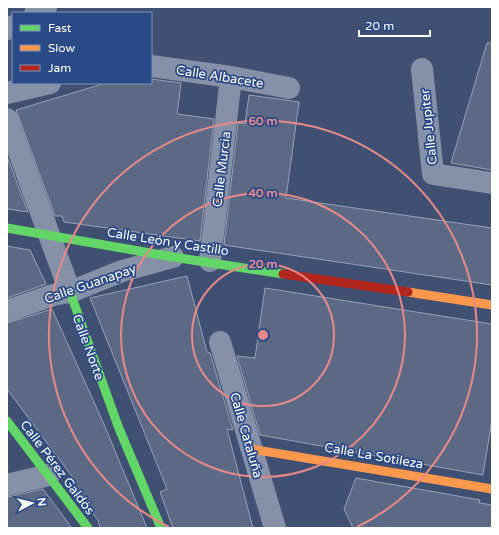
<svg xmlns="http://www.w3.org/2000/svg" width="499" height="535" font-family="'Varela Round',sans-serif">
  <style>
    .building { fill: #5c6984; stroke: #99a2b6 }
    .lines { fill: none; stroke-linecap: round; stroke-linejoin: round }
    .street { stroke: #8691a8; stroke-width: 22 }
    .fast { stroke: #63d668; stroke-width: 9 }
    .slow { stroke: #ff974d; stroke-width: 9 }
    .jam { stroke: #b3261e; stroke-width: 9 }
    .ring { fill: none; stroke: #e88989; stroke-width: 2 }
    .labels { text-anchor: middle; stroke-width: 3.5; stroke-linejoin: round; paint-order: stroke }
    .street-label { font-size: 13px; fill: #fff; stroke: #2a4a87 }
    .centre { fill: #e88989; stroke: #2a4a87; stroke-width: 2 }
    .ring-label { font-size: 12px; text-anchor: middle; font-weight: bold; fill: #e88989; stroke: #2a4a87; stroke-width: 3.5; stroke-linejoin: round; paint-order: stroke }
  </style>
  <rect width="100%" height="100%" fill="#3f5072"/>
  <path class="building" d="M487,43H492V170L451,163Z
    M151,79L181,83L177,114L214,119L200,241L64,222L62,216H55L16,110L106,83H151Z
    M249,95L299,102L286,198L492,228V285L224,245L238,123L245,124Z
    M7,156L28,212L7,209Z
    M7,246L30,250L46,284L7,298Z
    M187,276L207,352L210,353L233,430L227,429L253,528H173L160,492L167,489L90,298Z
    M265,288L492,324V419L483,475L260,435L237,356L255,358Z
    M52,309L103,422L147,528H100L98,520L68,481L74,479L7,389V323Z
    M356,478L480,500L479,503L492,505V528H353L344,509Z
    M43,489L72,528H7V497Z"/>
  <g class="lines">
    <path class="street" d="M35,13L46,7
      M7,29L13,26
      M151,66L231,77L289,88
      M422,69L433,174L492,183
      M7,93L50,83
      M7,119L70,292
      M210,261L231,77
      M7,311L53,295L70,292L122,271L173,257
      M220,342L275,528
      M7,485L49,475"/>
    <path class="fast" d="M7,228L173,257L283,274
      M70,292L118,426L161,528
      M7,421L88,528"/>
    <path class="slow" d="M408,292L492,305
      M251,449L492,489"/>
    <path class="jam" d="M283,274L408,292"/>
  </g>
  <g class="ring">
    <circle cx="263" cy="335" r="71"/>
    <circle cx="263" cy="335" r="142"/>
    <path d="M169 527A214 214 0 1 1 357 527"/>
  </g>
  <g class="labels">
    <g class="street-label">
      <text transform="translate(220 76) rotate(9)" y="5">Calle Albacete</text>
      <text transform="translate(428 127) rotate(-96)" y="5">Calle Jupiter</text>
      <text transform="translate(221 169) rotate(-83)" y="5">Calle Murcia</text>
      <text transform="translate(168 241) rotate(9)" y="5">Calle León y Castillo</text>
      <text transform="translate(90 283) rotate(-19)" y="5">Calle Guanapay</text>
      <text transform="translate(89 347) rotate(70)" y="5">Calle Norte</text>
      <text transform="translate(247 435) rotate(74)" y="5">Calle Cataluña</text>
      <text transform="translate(374 455) rotate(10)" y="5">Calle La Sotileza</text>
      <text transform="translate(58 467) rotate(53)" y="5">Calle Pérez Galdós</text>
    </g>
  </g>
  <circle cx="263" cy="335" r="6" class="centre"/>
  <g class="ring-label">
    <text x="263" y="125">60 m</text>
    <text x="263" y="197">40 m</text>
    <text x="263" y="268">20 m</text>
  </g>
  <rect width="499" height="535" fill="none" stroke="#ffffff" stroke-width="16"/>
  <rect x="12" y="12" width="140" height="72" fill="#2a4a87" stroke="#7f92b7"/>
  <rect x="20" y="25" width="20" height="6" fill="#63d668" stroke="#7f92b7"/>
  <text x="48" y="32" font-size="12" fill="#ffffff">Fast</text>
  <rect x="20" y="45" width="20" height="6" fill="#ff974d" stroke="#7f92b7"/>
  <text x="48" y="52" font-size="12" fill="#ffffff">Slow</text>
  <rect x="20" y="65" width="20" height="6" fill="#b3261e" stroke="#7f92b7"/>
  <text x="48" y="72" font-size="12" fill="#ffffff">Jam</text>
  <g transform="translate(32 503) rotate(83)" stroke="#2a4a87" stroke-width="3" paint-order="stroke">
  <path d="M0-3L7 15L0 10L-7 15Z" fill="#ffffff"/>
  <text y="-6" font-size="11" font-weight="bold" text-anchor="middle" fill="#ffffff">N</text>
  </g>
  <path d="M359 30v6h71v-6" fill="none" stroke="#ffffff" stroke-width="2"/>
  <text x="365" y="30" font-size="12" fill="#ffffff" stroke="#2a4a87" stroke-width="3" paint-order="stroke">20 m</text>
</svg>
